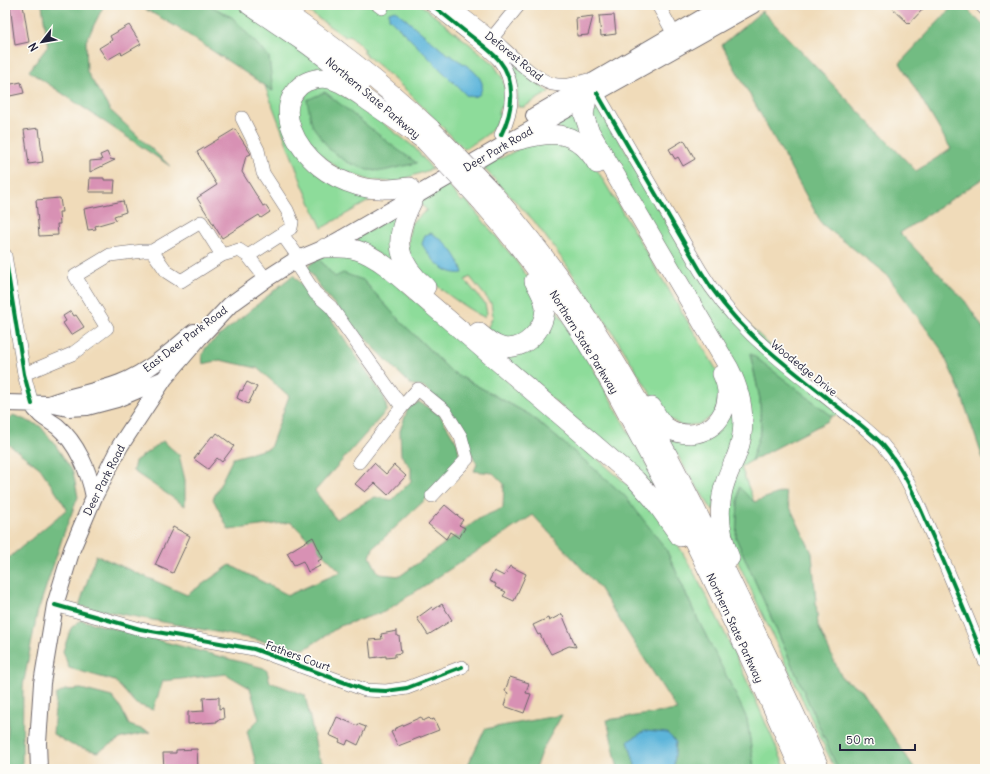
<svg xmlns="http://www.w3.org/2000/svg" width="990" height="774" font-family="Delius,sans-serif">
  <style>
    .green { fill: #8ddc9a; stroke: #587f6a }
    .forest { fill: #72bc82; stroke: #4a6f5e }
    .water { fill: #5db5da; stroke: #406c8a }
    .building { fill: #d891b4 }
    .lines { fill: none; stroke-linecap: round; stroke-linejoin: round }
    .minor-casing { stroke: #6a6367; stroke-width: 14 }
    .major-casing { stroke: #6a6367; stroke-width: 18 }
    .highway-casing { stroke: #6a6367; stroke-width: 20 }
    .minor { stroke: #fff; stroke-width: 13 }
    .major { stroke: #fff; stroke-width: 16 }
    .highway { stroke: #fff; stroke-width: 19 }
    .highway-bridge-casing { stroke: #6a6367; stroke-width: 20; stroke-linecap: butt }
    .highway-bridge { stroke: #fff; stroke-width: 19 }
    .cycleway-casing { stroke: #fdfcf7; stroke-width: 6 }
    .cycleway { stroke: #00873e; stroke-width: 4 }
    .labels { text-anchor: middle; stroke-width: 3.5; stroke-linejoin: round; paint-order: stroke }
    .street-label { font-size: 11px; fill: #22223b; stroke: #fdfcf7 }
  </style>
  <rect width="100%" height="100%" fill="#fdfcf7"/>
  <filter id="ink" filterUnits="userSpaceOnUse"><feTurbulence type="fractalNoise" baseFrequency=".025" numOctaves="2"/><feDisplacementMap in="SourceGraphic" scale="8" xChannelSelector="R" yChannelSelector="G"/><feConvolveMatrix kernelMatrix="1 2 1 2 8 2 1 2 1" color-interpolation-filters="sRGB"/></filter>
  <filter id="wash" filterUnits="userSpaceOnUse"><feTurbulence type="fractalNoise" baseFrequency=".012" numOctaves="4" result="noise"/><feDisplacementMap in="SourceGraphic" scale="16" xChannelSelector="R" yChannelSelector="G"/><feGaussianBlur stdDeviation="0.9" result="paint"/><feColorMatrix in="noise" values="0 0 0 0 0 0 0 0 0 0 0 0 0 0 0 0 0 1.4 0 .05"/><feComposite in="paint" operator="in"/></filter>
  <g filter="url(#wash)">
    <rect width="100%" height="100%" fill="#f0dbb9"/>
    <path class="green" d="M209,5H242L329,67L298,79L290,134L374,198L322,228L303,186L265,86L272,91L233,18Z
      M299,5H372L380,11L385,5H421L493,63L503,79L506,95L503,108L500,107L498,113L502,115C494,132 480,140 464,149L405,89L363,52L365,50L350,35L345,37Z
      M509,59L530,78L549,92L524,107H518C518,88 516,76 509,59Z
      M313,82L341,88L340,94L355,102L414,147L432,169L395,182L369,180L341,170L318,153L300,127L295,108Z
      M598,108H601L696,273L840,414L832,416L750,354L760,399L761,431L751,461L741,467L754,502L739,488L736,538L838,769H835L739,564L730,539L728,509L749,412L591,119L593,112Z
      M575,114L597,149L554,126Z
      M535,140L568,141L596,168L722,379L716,413L701,424L681,426L663,414L610,328L566,264L534,221L481,165L502,158Z
      M447,184L462,202L465,199L513,257L532,283L539,305L537,322L523,337L505,339L487,329L493,316L491,303L470,277L465,280L485,304L487,313L484,317C467,310 410,270 408,251C407,242 410,231 411,223L427,210L419,203Z
      M396,214V266L358,241L357,238Z
      M334,252L364,256L653,507C662,521 673,535 681,550C722,620 753,695 786,769L754,768L747,719L695,614L666,549L591,466L530,415L452,372L400,321L363,280L335,278L318,258Z
      M557,311L577,339L664,496L499,353L552,312Z
      M740,409L713,511L687,472L666,434L682,437L730,410Z"/>
    <path class="forest" d="M42,5H104L86,41L87,72L110,110L170,166L29,71L48,46Z
      M138,5H209L233,18L269,57L273,91L175,26Z
      M954,5H963L985,27V177L900,233L965,301L985,331V462L982,456L960,391L941,349L887,275L822,224L722,45L762,11L916,171L951,149L900,63Z
      M325,92L394,147L417,163L383,171L367,170L347,162L330,150L312,125L307,100Z
      M318,258L335,277L343,273L363,280L400,321L452,372L530,415L591,466L625,496L666,549L695,614L733,689L747,719L754,769H672L674,766L636,768V769H618L607,720L677,710L598,586L533,515L384,612L340,626L305,649L79,606L96,555L187,595L230,565L288,595L341,572L291,522L229,530L213,499L233,458L270,448L289,396L257,368L220,360L203,364L202,356L206,347L293,275L327,313L384,397L387,410L315,491L336,519L375,497L392,500L411,481V468L401,455L400,431L408,408L419,402L440,415L457,443L461,462L426,499L373,548L370,557L379,574L400,576L480,518L503,508L504,484L493,473L474,471L477,464L450,413L425,388L410,384L353,326L322,290L307,267Z
      M750,353L832,416L828,421L751,461L761,431L760,399Z
      M13,415L40,426L54,443L73,472L78,497L64,533L37,614L23,686L22,769H5C5,747 12,719 5,697V615L6,611L5,597V561L67,509L40,468L8,444L5,432V424Z
      M163,441L179,455L185,480V506L133,471L135,461Z
      M739,487L754,502L785,491L788,503L812,553L818,626L842,678L861,689L915,769H838L736,538Z
      M81,620L264,668L267,671L270,682L305,695L318,756L327,769H254L256,764L247,731L259,719L250,688L226,674L163,681L153,710L136,704L115,681L69,668L63,651L71,628Z
      M81,689L112,697L121,708L129,725L150,732L122,738L97,752L72,745L53,734L56,695L65,690Z
      M562,715L541,752L535,769H466L485,729Z"/>
    <path class="water" d="M395,10C411,23 426,37 442,50C454,59 477,68 482,83C483,88 481,91 479,95L473,97L466,95L389,18V12Z
      M431,233C446,241 459,256 463,273C445,276 430,258 422,244L425,235Z
      M645,731L667,733L676,742L674,766L672,769H636L628,741Z"/>
    <g id="blocks">
      <path class="building" d="M10,5H23L29,42L15,45Z
        M889,5H919L923,9L909,24Z
        M614,15L616,34L601,36L599,16Z
        M593,16L588,35L577,36L576,18Z
        M129,25L141,44L122,55L121,52L107,60L99,48L112,40L110,36Z
        M21,82L24,93L10,96L7,85Z
        M39,128L43,162L29,164L24,130Z
        M235,129L251,154L246,156L242,172L263,206L265,205L270,212L261,218L259,215L222,238L197,198L217,185L197,152Z
        M684,140L695,159L683,166L678,157L675,159L669,149Z
        M107,152L110,159L115,160L90,172V161L102,160L100,155Z
        M90,178H104V180H115L114,192H89Z
        M60,198L62,212H59L60,224H57L58,235L39,236L36,200Z
        M123,201L126,212L114,216L116,220L95,226L96,229L88,230L84,209Z
        M71,311L74,316L76,315L84,327L71,335L63,323L66,321L63,316Z
        M247,382L257,387L248,404L237,398L240,390L242,391Z
        M217,433L234,446L222,462L217,458L208,469L194,459L212,436L214,437Z
        M374,463L386,474L394,465L406,476L388,495L375,483L365,492L355,484Z
        M445,505L463,520L459,525L465,528L459,538L450,532L446,539L428,524Z
        M173,527L190,536L173,573L155,565Z
        M313,537L323,558L318,561L320,566L308,572L303,561L294,565L287,553Z
        M510,566L526,574L514,601L503,596L506,592L495,587L496,584L489,581L494,571L504,576Z
        M442,604L452,620L428,635L417,618L432,607L433,610Z
        M562,614L576,647L569,646L551,654L546,645H545L540,634L538,635L533,625L548,618L549,621Z
        M397,631V636H399L401,653L395,654V657L386,658V656L371,658L369,640L382,639L381,634Z
        M510,677L529,683L526,693L531,694L524,713L504,706L508,693L505,691Z
        M219,697V709L223,708L224,719L217,720V722L188,724V712L204,711L203,698Z
        M337,717L358,726V724L366,727L358,745L348,740L346,745L339,742L340,740L329,735Z
        M421,717L423,721L429,718L431,720L434,719L439,730L398,746L391,732L395,730L394,729Z
        M197,749L198,768L164,769L163,753H176V750Z"/>
    </g>
  </g>
  <g filter="url(#ink)">
    <use href="#blocks" fill-opacity="0" stroke="#6a6367" stroke-width="1"/>
    <g class="lines">
      <g class="minor-casing">
        <path id="minor" d="M378,5L382,8
          M432,5C445,15 458,26 471,36C480,43 491,51 499,60C517,82 513,111 501,135
          M450,5C464,16 479,27 493,39C508,52 534,79 552,84C565,87 576,84 588,80
          M658,5L674,34
          M981,5L985,9
          M492,38L519,5
          M597,93L700,270C734,328 781,361 832,402C848,415 869,430 883,445C903,468 915,496 927,524C948,569 966,615 985,661
          M242,118L258,150L263,173L287,210L292,222L291,228L282,234
          M152,251L201,222L222,255
          M5,255L24,374L32,404
          M248,256L282,234L299,258
          M294,261L315,293L331,307L402,407L359,462
          M24,374L72,354L107,328L75,276L110,255L143,251H152L167,272L181,281L222,255L239,250L248,256L266,279
          M402,407L418,389L445,411L461,437L467,459L432,496
          M55,605L140,629L254,649L365,690L386,691L407,688L462,667"/>
      </g>
      <g class="major-casing">
        <path id="major" d="M534,116L724,5
          M5,403L49,404L68,408L87,407L117,399L164,379
          M32,404C38,415 47,419 57,426C77,443 89,471 94,497
          M49,404C72,395 97,392 120,383C148,372 172,351 194,332
          M39,769L38,743L42,683L55,605L72,549L94,497L120,446L164,379L199,338L230,305L266,279L294,261L325,248L341,239L507,143L753,5"/>
      </g>
      <g class="highway-casing">
        <path id="highway" d="M249,5L308,45L360,84
          M274,5C330,42 382,83 431,129
          M587,99L584,115L589,130L729,368C743,396 748,427 736,457C730,470 724,481 722,495C718,516 722,539 730,558
          M507,143C545,134 573,123 597,164
          M410,187C393,189 375,191 358,186C345,182 331,176 320,167C298,149 273,110 300,86C307,80 319,77 329,79C343,82 357,93 368,101C386,113 404,126 421,138
          M491,191C528,234 563,280 594,328C646,408 689,495 731,581C761,643 792,705 820,769
          M415,196C395,234 391,257 426,287
          M479,199C514,239 547,282 577,327C609,377 636,430 664,483C713,576 757,672 800,769
          M325,248C353,247 363,249 386,266L636,480L653,499L680,537
          M478,332C485,338 493,345 502,347C524,352 544,330 545,309C545,299 539,289 534,281
          M652,407C656,414 660,422 666,427C673,432 682,434 690,434C721,432 735,401 722,374"/>
      </g>
      <use href="#minor" class="minor"/>
      <use href="#major" class="major"/>
      <use href="#highway" class="highway"/>
      <g class="highway-bridge-casing">
        <path id="highway-bridge" d="M431,129L491,191
          M424,140L479,199"/>
      </g>
      <use href="#highway-bridge" class="highway-bridge"/>
      <g class="cycleway-casing">
        <path id="cycleway" d="M432,5C445,15 458,26 471,36C480,43 491,51 499,60C517,82 513,111 501,135
          M597,93L700,270C734,328 781,361 832,402C848,415 869,430 883,445C903,468 915,496 927,524C948,569 966,615 985,661
          M5,255L24,374L32,404
          M55,605L140,629L254,649L365,690L386,691L407,688L462,667"/>
      </g>
      <use href="#cycleway" class="cycleway"/>
    </g>
  </g>
  <g class="labels">
    <g class="street-label">
      <text transform="translate(514 56) rotate(39)" y="4">Deforest Road</text>
      <text transform="translate(373 98) rotate(40)" y="4">Northern State Parkway</text>
      <text transform="translate(498 149) rotate(-30)" y="4">Deer Park Road</text>
      <text transform="translate(185 339) rotate(-37)" y="4">East Deer Park Road</text>
      <text transform="translate(584 342) rotate(58)" y="4">Northern State Parkway</text>
      <text transform="translate(804 368) rotate(39)" y="4">Woodedge Drive</text>
      <text transform="translate(104 480) rotate(-63)" y="4">Deer Park Road</text>
      <text transform="translate(735 628) rotate(65)" y="4">Northern State Parkway</text>
      <text transform="translate(298 656) rotate(20)" y="4">Fathers Court</text>
    </g>
  </g>
  <rect width="990" height="774" fill="none" stroke="#fdfcf7" stroke-width="20"/>
  <g transform="translate(42 42) rotate(239)" stroke="#fdfcf7" stroke-width="3" paint-order="stroke">
  <path d="M0-3L7 15L0 10L-7 15Z" fill="#22223b"/>
  <text y="-6" font-size="11" font-weight="bold" text-anchor="middle" fill="#22223b">N</text>
  </g>
  <path d="M840 744v6h75v-6" fill="none" stroke="#22223b" stroke-width="2"/>
  <text x="846" y="744" font-size="12" fill="#22223b" stroke="#fdfcf7" stroke-width="3" paint-order="stroke">50 m</text>
</svg>
